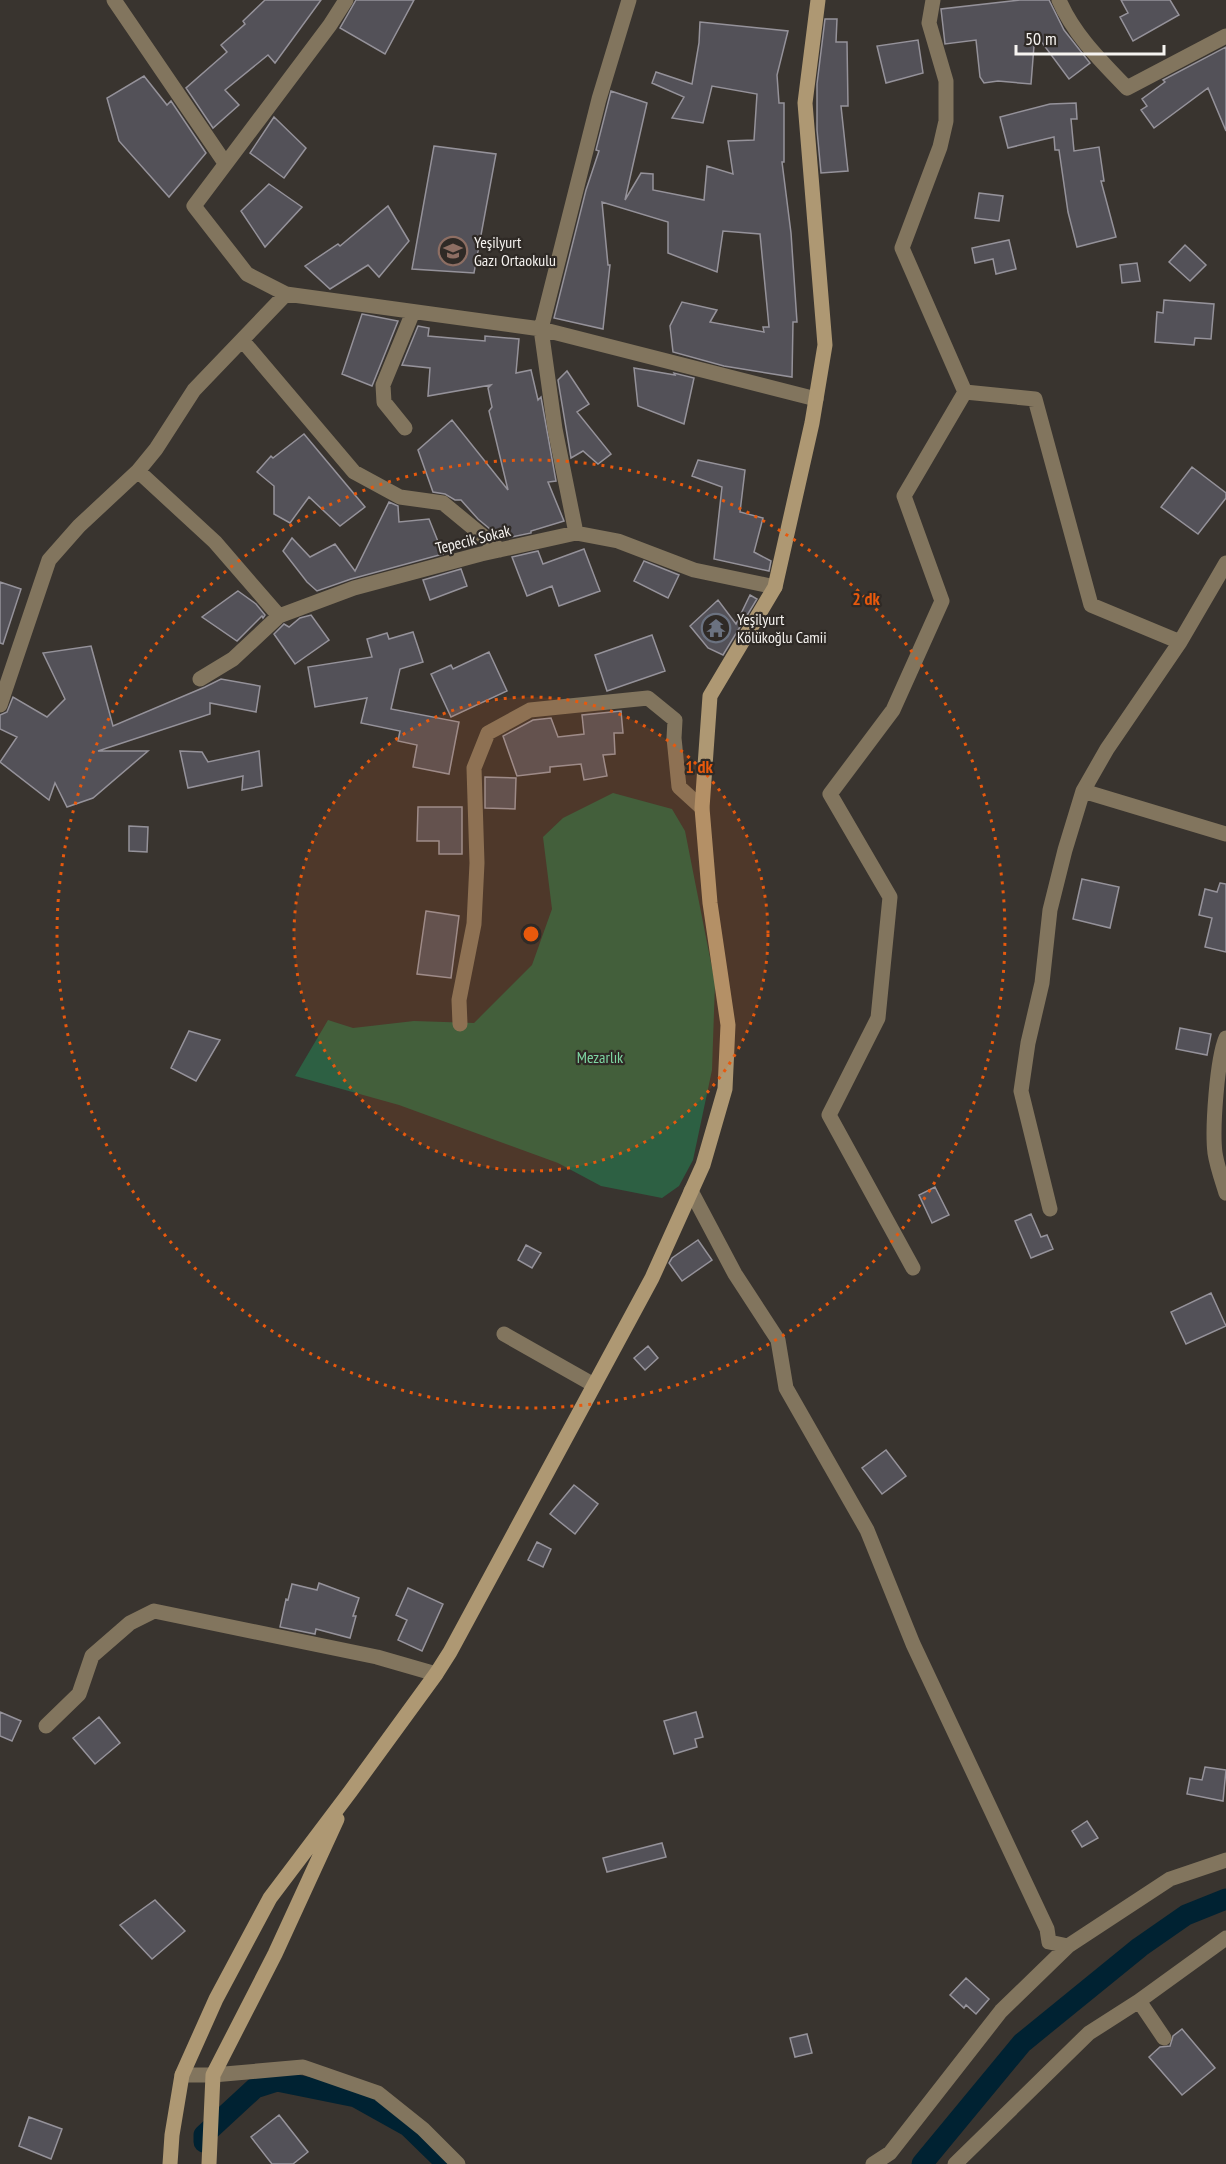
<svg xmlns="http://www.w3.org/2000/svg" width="1226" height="2164" font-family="'PT Sans Narrow',sans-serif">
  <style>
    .green { fill: #2d6043 }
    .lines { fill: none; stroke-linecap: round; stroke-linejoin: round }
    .canal { stroke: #002232; stroke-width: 21 }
    .building { fill: #535158; stroke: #95929a; stroke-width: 1.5 }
    .street { stroke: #82755e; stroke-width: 15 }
    .secondary { stroke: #ae9873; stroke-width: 15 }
    .ring { fill: none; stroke: #e8590c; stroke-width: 3; stroke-dasharray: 3 6 }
    .labels { text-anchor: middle; stroke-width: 4.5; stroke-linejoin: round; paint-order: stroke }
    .poi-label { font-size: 16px; fill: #f6f3f0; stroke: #2f2a26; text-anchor: start }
    .street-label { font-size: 16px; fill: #f6f3f0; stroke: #2f2a26 }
    .park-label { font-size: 16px; fill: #7ed6a2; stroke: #2f2a26 }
    .centre { fill: #e8590c; stroke: #2f2a26; stroke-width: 3 }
    .ring-label { font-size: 18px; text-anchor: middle; font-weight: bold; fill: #e8590c; stroke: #2f2a26; stroke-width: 4.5; stroke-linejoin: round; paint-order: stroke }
  </style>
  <rect width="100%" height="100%" fill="#39342f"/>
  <path class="green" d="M613,793L672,809L685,831L715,983L712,1070L693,1160L679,1186L662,1198L601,1186L558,1163L399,1105L295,1076L328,1020L353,1028L414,1021L474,1023L532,965L552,909L543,837L563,818Z"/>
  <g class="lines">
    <path class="canal" d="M204,2142V2135L255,2088L277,2081L356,2097L408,2126L447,2164
      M922,2164L1022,2043L1140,1947L1186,1915L1226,1899"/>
  </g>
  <path class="building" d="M265,0H321L275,63L268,55L225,90L239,105L213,128L186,88L227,52L221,45L245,24L243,21Z
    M356,0H414L385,54L340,28Z
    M1020,0H1049L1064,30L1090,63L1069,79L1035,33L1031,84L998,81L984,83L980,77L976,40L945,44L941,9Z
    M1121,0H1170L1179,15L1133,41L1120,17L1128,13Z
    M825,19H837L836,42H847L848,106H841L848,171L821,173L817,130V84Z
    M700,22L788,31L777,75L779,103H784V162H782L791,233L797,322H793L792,377L724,366L673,352L670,326L682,302L717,310L710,322L764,332L763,327H769L760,234L723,231L717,272L668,253V222L602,202L608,265H610L603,329L554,318L586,190L599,151L596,150L611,91L647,103L625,200L641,173L653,174V190L704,200L707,166L733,174L728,141L754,140L757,94L712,86L703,123L672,118L684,97L652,83L656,72L692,84L699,43Z
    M918,40L923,73L886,83L877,46Z
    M1226,47V131L1208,88L1154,128L1141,110L1147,106L1142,99L1165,82L1163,80Z
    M144,76L167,105L171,101L206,153L169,197L119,141L107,98Z
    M1076,103L1077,119H1071L1074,151L1099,147L1104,181H1101L1116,237L1077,247L1068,212L1059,150H1055L1054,137L1008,148L1000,117L1050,104Z
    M274,117L306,148L284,178L250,153Z
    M434,146L496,154L474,273L412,269Z
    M269,184L302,207L265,247L241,211Z
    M979,193L1003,196L999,221L975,218Z
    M388,206L409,241L379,277L368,265L330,289L305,266L338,244L340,246Z
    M1009,240L1016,269L996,274L993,259L975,263L972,248Z
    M1185,245L1206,265L1190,281L1169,262Z
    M1137,263L1140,281L1122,283L1120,265Z
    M1164,300L1214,304L1211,339L1195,338L1194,345L1155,342L1157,312L1163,313Z
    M362,314L398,321L372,386L342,374Z
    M418,326L429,328L428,336L485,341V336L519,339L516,373L531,370L538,400L541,397L556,481L548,482L564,521L531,531V533L502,539L478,519L461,500H455L445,494L433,492L418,450L452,420L508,490L489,411L492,407L488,388L491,385L428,396L430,368L402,365Z
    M634,368L675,375L674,373L694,378L684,424L638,406Z
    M567,371L589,404L577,412L611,454L598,464L583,451L571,458L558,380Z
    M304,434L365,507L340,526L309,497L290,523L274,514V486L257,472L271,456L273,458Z
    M698,460L745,470L740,512L763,518L754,552L771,561L769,571L714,559L722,487L692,476Z
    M1192,467L1226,493V498L1198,534L1161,507Z
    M389,502L398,506L399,522L429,519L443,554L351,579L317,591L307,582L283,551L292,538L310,557L335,544L355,571Z
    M584,549L600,591L559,606L552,586L527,596L512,557L538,551L543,564Z
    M644,561L679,575L668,598L634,581Z
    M461,569L467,586L430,600L423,580Z
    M0,582L21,589L3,644L0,643Z
    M238,591L256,604L265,615L263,618L262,616L237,641L202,617Z
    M750,595L757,599L723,655L708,648L690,626L718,600L736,624Z
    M311,615L329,640L295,664L274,634L284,624L289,627L300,618Z
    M413,632L423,662L400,669L391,709L459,722L449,774L413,767L417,745L398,741L400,731L361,723L367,698L315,707L308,667L372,657L367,639L387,633L389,639Z
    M652,635L665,671L607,691L595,655Z
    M91,646L113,726L205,687L221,679L260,686L256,712L210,703V714L98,751H148L93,798L67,807L55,783L49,800L0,762L17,737L0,729V715L7,712L13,697L47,717L65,699L43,653Z
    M489,652L507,691L451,717L431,674L451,665L453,669Z
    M621,711L623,733H614L615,754L603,755L607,776L584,780L581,764L550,767V772L517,776L503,736L533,720L551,718L558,737L584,734L582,715Z
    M180,751L202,752L208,762L259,751L262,786L242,790L243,776L188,788Z
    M485,777L516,778L515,809L485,808Z
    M418,807H462V854H439V841H417Z
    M129,826L148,827L147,852L129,851Z
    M1082,879L1119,887L1110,928L1073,919Z
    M1220,883L1226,884V952L1205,947L1212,918L1199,915L1205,889L1217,892Z
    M426,911L459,916L451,978L417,974Z
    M1180,1028L1211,1034L1207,1055L1176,1049Z
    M189,1031L220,1040L196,1081L171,1068Z
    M935,1187L949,1215L932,1223L919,1195Z
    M1031,1214L1041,1237L1047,1235L1053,1249L1031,1258L1015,1221Z
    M698,1240L712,1260L682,1281L669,1263L672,1258Z
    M526,1245L541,1253L532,1268L518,1260Z
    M1211,1293L1226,1326L1186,1344L1171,1312Z
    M648,1346L658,1358L645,1370L634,1358Z
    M886,1450L906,1476L882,1494L862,1468Z
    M574,1485L598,1504L575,1534L550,1514Z
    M537,1542L551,1549L543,1567L528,1560Z
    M319,1583L359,1598L353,1616H356L350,1638L316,1629L315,1634L280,1627L286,1599L288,1600L292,1584L317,1590Z
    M408,1588L443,1604L422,1651L398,1640L407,1620L396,1615Z
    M0,1712L21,1721L12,1741L0,1736Z
    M696,1712L703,1737L695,1739L697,1747L674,1754L664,1721Z
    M99,1717L120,1743L95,1764L73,1738Z
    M1205,1767L1226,1770L1223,1801L1187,1794L1190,1778L1202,1780Z
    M1087,1821L1098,1838L1082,1847L1072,1831Z
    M662,1843L666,1857L607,1872L603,1858Z
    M155,1900L185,1931L152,1959L120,1925Z
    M966,1978L989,1999L976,2014L966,2005L964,2008L950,1995Z
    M1182,2029L1215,2068L1182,2095L1149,2057L1160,2047L1170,2046L1173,2036Z
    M807,2034L812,2053L795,2057L790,2038Z
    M279,2115L308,2152L293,2164H272L251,2137Z
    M29,2117L62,2129L51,2159L19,2146Z"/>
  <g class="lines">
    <path class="street" d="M114,0L225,163
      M346,0L330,25L194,206L247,274L286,294L541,329L816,399
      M933,0L929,23L946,81V121L940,147L902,248L965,392L1035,399L1091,605L1180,642
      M1059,0C1074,35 1101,61 1127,88L1226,36
      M242,340L354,472L400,497L443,503L500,550
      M405,428L384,402L383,385L413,312
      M138,471L215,542L279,616
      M576,533L555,429L541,329L599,99L629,0
      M200,679L233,659L279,616L354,588L481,554L576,533L618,541L694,570L775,587
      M0,705L49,560L79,526L138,471L156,449L194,390L286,294
      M1083,791L1226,834
      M460,1024L459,1000L474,924L477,863L474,768L488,733L530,710L648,698L675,720L674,738L679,787L702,808
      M1226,1038C1217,1059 1212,1129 1215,1153C1217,1166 1222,1180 1226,1193
      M691,1191L735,1274L778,1340L786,1388L867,1530L913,1644L1047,1929L1049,1942L1068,1946
      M1050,1209L1021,1091L1028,1043L1042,983L1050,910L1065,850L1083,791L1107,749L1180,642L1226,563
      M913,1268L829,1115L878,1018L890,897L830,794L893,710L942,601L904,496L965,392
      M504,1334L594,1385
      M46,1726L79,1694L92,1656L130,1623L154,1611L377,1657L436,1674
      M1139,2001L1226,1938
      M182,2075H213L303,2067L378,2093L423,2129L458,2164
      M873,2164L890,2153L1001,2011L1068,1946L1170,1879L1226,1860
      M955,2164L1089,2033L1139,2001L1164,2038"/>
    <path class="secondary" d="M170,2164L172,2135L182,2075L216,1999L270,1898L350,1792L436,1674L450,1652L652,1278L703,1165L725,1089L728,1025L710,903L702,808L710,696L775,587L812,423L825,345L805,103L818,0
      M209,2164L213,2075L275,1954L337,1819"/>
  </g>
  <circle cx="531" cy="934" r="237" fill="#e8590c" fill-opacity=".12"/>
  <g class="ring">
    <circle cx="531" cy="934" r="237"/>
    <circle cx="531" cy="934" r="474"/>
  </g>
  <defs>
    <g id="school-ring" transform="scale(1.5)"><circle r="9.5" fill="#2f2a26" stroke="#8d6e63" stroke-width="1.5"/><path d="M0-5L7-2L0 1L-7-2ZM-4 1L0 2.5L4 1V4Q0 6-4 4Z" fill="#8d6e63"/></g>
    <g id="temple-ring" transform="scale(1.5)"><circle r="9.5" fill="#2f2a26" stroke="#6b7280" stroke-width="1.5"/><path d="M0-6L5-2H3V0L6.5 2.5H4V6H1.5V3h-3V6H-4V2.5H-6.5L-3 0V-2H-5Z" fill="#6b7280"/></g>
  </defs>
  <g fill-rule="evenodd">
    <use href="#school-ring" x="453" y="251"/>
    <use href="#temple-ring" x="716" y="628"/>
  </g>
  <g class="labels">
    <g class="poi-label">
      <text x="474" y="248">Yeşilyurt<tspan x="474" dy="18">Gazı Ortaokulu</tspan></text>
      <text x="737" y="625">Yeşilyurt<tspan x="737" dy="18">Kölükoğlu Camii</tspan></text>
    </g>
    <g class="street-label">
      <text transform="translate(473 539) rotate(-14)" y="6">Tepecik Sokak</text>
    </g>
    <g class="park-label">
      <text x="600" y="1063">Mezarlık</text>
    </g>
  </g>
  <circle cx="531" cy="934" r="9" class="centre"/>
  <g class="ring-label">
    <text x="866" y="605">2 dk</text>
    <text x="699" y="773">1 dk</text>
  </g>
  <path d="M1016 45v9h148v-9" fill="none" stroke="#f6f3f0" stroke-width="3"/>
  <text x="1025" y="45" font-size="18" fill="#f6f3f0" stroke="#2f2a26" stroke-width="4.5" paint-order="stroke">50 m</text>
</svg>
